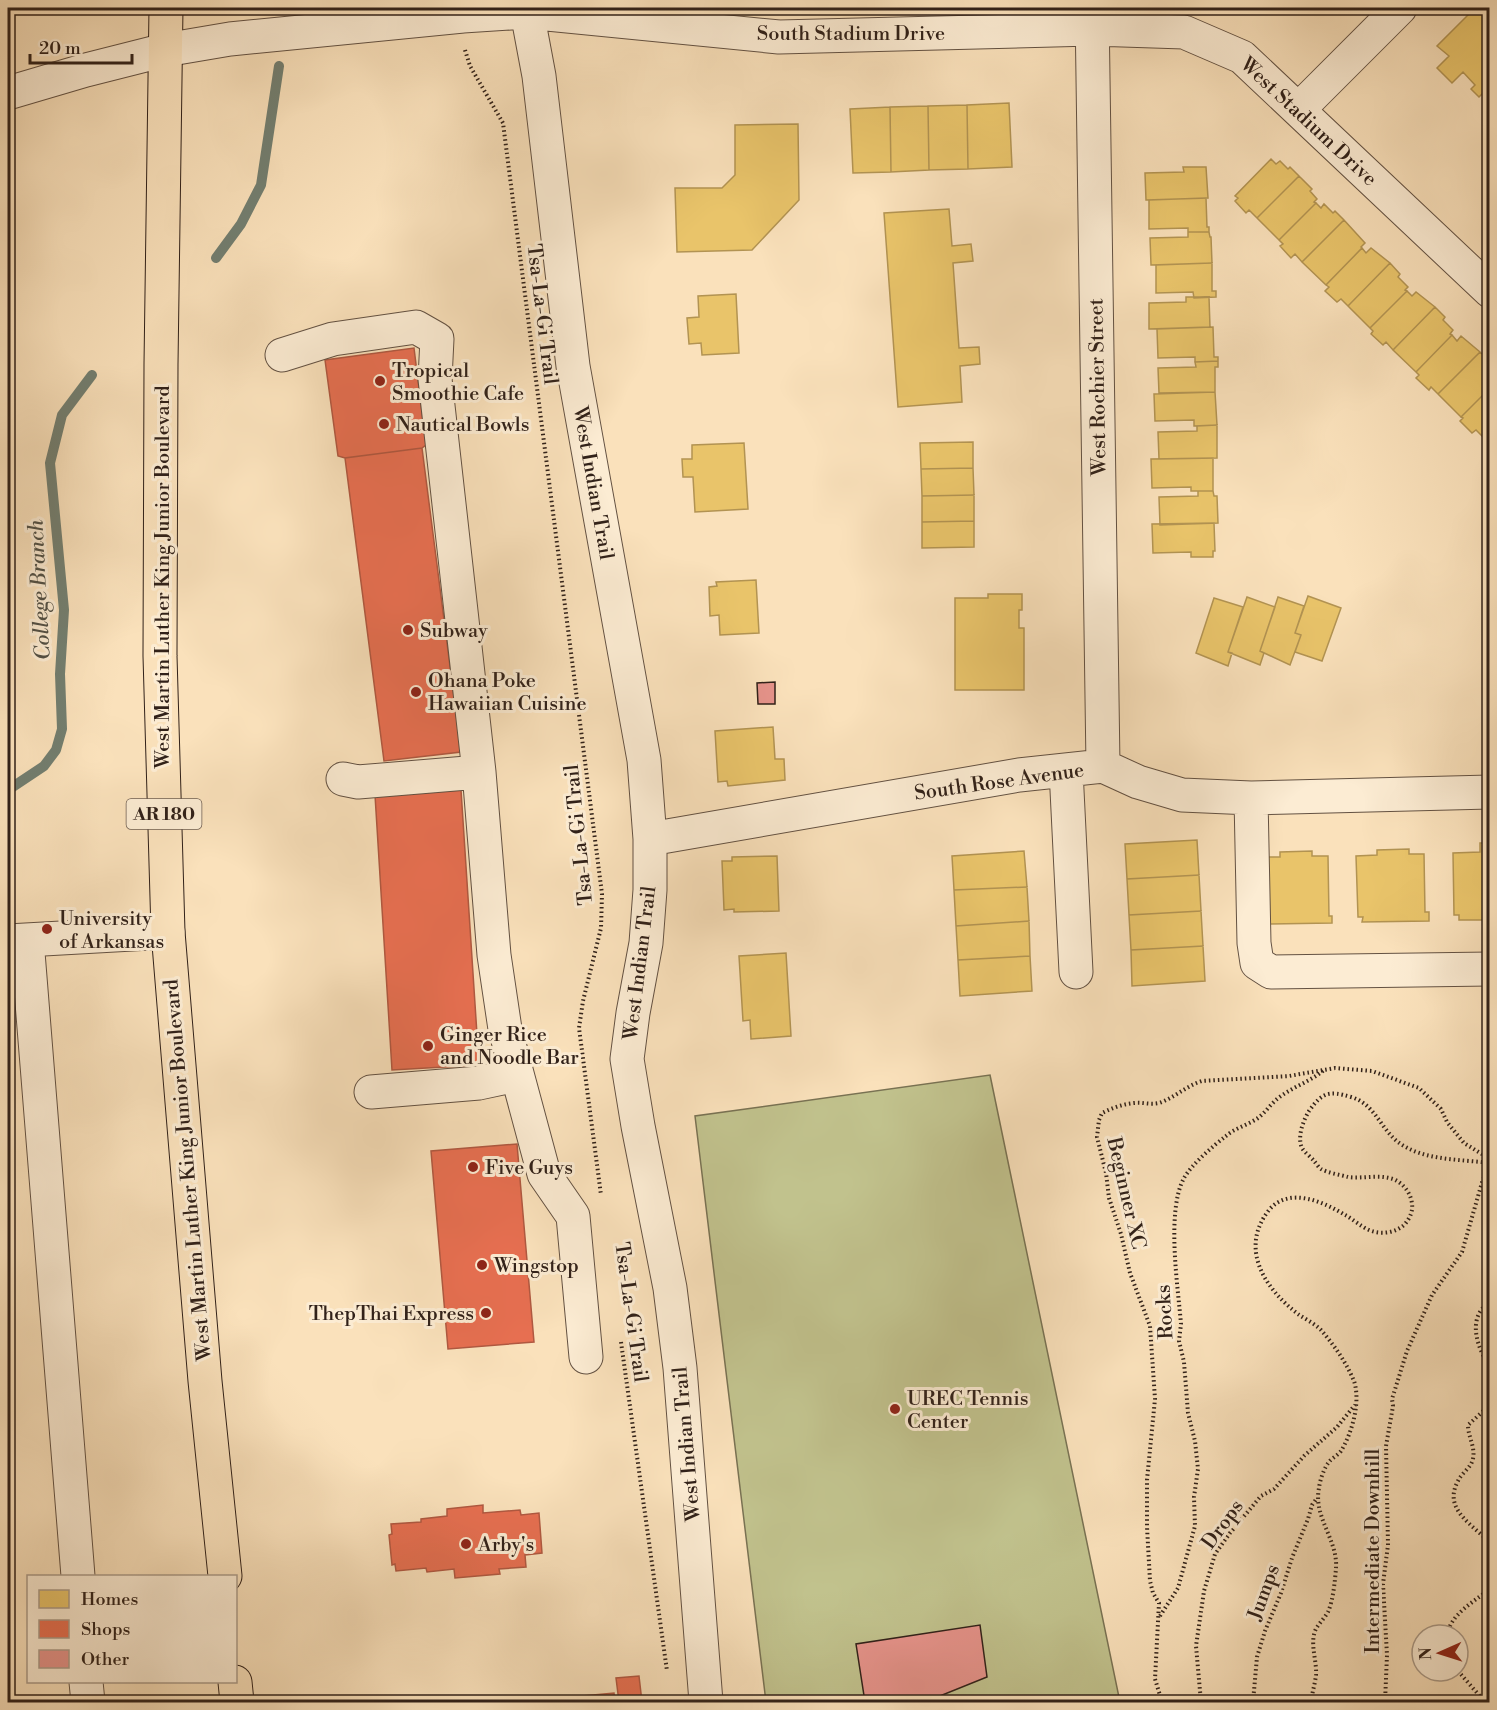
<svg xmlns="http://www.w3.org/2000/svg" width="1497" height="1710" font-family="'Libre Bodoni',serif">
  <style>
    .green { fill: #c1c28d; stroke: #797253; stroke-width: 1.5 }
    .homes { fill: #e9c46a; stroke: #b29352; stroke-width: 1.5 }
    .shops { fill: #e76f51; stroke: #b05840; stroke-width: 1.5 }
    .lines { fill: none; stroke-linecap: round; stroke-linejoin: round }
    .stream { stroke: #737f71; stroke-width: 10 }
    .building { fill: #e6938b; stroke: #312119; stroke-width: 1.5 }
    .minor-casing { stroke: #635142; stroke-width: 35 }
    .major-casing { stroke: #312119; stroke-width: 35 }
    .path { stroke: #312119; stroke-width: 4; stroke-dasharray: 1.5 3; stroke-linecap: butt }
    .minor { stroke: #fcecd3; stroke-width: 33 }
    .major { stroke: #fae1bb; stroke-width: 33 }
    .poi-dot { fill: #8f2418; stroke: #fcecd3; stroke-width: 2 }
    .labels { text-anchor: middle; stroke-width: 6; stroke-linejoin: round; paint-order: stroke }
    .shield { fill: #fcecd3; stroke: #6e5e51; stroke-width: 1.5 }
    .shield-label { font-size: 18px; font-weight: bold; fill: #312119 }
    .street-label { font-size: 20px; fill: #312119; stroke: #fcecd3 }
    .poi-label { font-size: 20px; fill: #312119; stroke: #fcecd3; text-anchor: start }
    .water-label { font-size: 21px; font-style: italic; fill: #525045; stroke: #fcecd3 }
  </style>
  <rect width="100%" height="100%" fill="#fae1bb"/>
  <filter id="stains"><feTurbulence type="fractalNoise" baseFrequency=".00333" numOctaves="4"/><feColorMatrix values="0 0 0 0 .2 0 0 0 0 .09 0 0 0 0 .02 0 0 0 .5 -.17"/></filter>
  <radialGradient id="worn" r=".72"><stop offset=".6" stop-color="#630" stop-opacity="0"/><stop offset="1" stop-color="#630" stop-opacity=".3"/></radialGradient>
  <path class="green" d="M990,1075L1120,1702H766L695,1116Z"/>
  <path class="homes" d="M1475,8L1486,18L1490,14V86L1479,97L1471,89L1475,85L1463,72L1452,83L1437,68L1449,56L1437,46Z
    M1009,103L1012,167L968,169L967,105Z
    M967,105L968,169L929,170L928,106Z
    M928,106L929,170L891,172L890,107Z
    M890,107L891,172L853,173L850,109Z
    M798,124L799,200L752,250L677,252L675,188H722L735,175V125Z
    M1271,159L1276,164L1280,161L1288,169L1290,167L1299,176L1257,218L1249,210L1246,213L1235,201L1238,198L1235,196Z
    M1183,167H1206L1208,198L1146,200L1145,173L1184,172Z
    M1299,176L1312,189L1310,191L1317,199L1314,202L1316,203L1279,240L1257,218Z
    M1206,198L1207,227H1209V232H1188V228L1149,229V200Z
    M1316,203L1321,208L1324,204L1333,213L1335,211L1344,220L1302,262L1295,254L1291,258L1280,246L1283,244L1279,240Z
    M949,209L952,246L971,244L973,261L953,263L959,348L979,347L980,364L960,366L962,402L898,407L884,213Z
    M1344,220L1365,243L1361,247L1362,248L1326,285L1302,262Z
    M1188,232H1209L1210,237H1211L1212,263L1151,265L1150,238L1188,237Z
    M1362,248L1366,253L1371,248L1390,263L1348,306L1341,299L1337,302L1325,291L1329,287L1326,285Z
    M1212,263V291H1216V297L1194,298L1193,292L1156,293V265Z
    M1390,263L1400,274L1398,277L1408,287L1405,290L1407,291L1370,328L1348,306Z
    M1407,291L1412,296L1416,292L1435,307L1393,350L1386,342L1383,345L1371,334L1373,331L1370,328Z
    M736,294L739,353L702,355L701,343L689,344L687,318L699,317L698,296Z
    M1186,297H1209L1210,327L1149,329V303L1186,302Z
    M1435,307L1445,317L1443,320L1453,330L1450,334L1452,335L1416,372L1393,350Z
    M1213,327L1214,357H1218V361L1195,362V357L1158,358L1157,329Z
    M1452,335L1457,341L1461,336L1480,352L1438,394L1431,387L1429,390L1416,378L1419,375L1416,372Z
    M1480,352L1490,361V388L1461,417L1438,394Z
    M1218,361V367H1215V392L1159,393L1158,368L1196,367L1195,362Z
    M1490,388V432L1484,438L1476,430L1472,433L1460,421L1463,418L1461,417Z
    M1215,392L1217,425L1194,426V420L1155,421L1154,394Z
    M1217,425V458L1159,459L1158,432L1197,431V426Z
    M973,442V468L921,469L920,443Z
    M744,443L748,509L695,512L693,477H683L682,459H692V445Z
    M1213,458V491H1191V487L1152,488L1151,459Z
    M973,468L974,495L922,496L921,469Z
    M1198,491H1213L1214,496H1217L1218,523L1160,525L1159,497L1198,496Z
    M974,495V521L922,522V496Z
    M974,521V547L922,548V522Z
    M1214,523L1215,551H1213V557H1191V552L1153,553L1152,524Z
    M756,580L759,633L720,635L719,615L710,616L709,587L717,586L716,582Z
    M988,594H1022V610H1019V628H1024V690H955V598H988Z
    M1308,596L1341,608L1322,661L1295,652L1301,635L1295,633Z
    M1247,597L1275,607L1260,651L1264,653L1260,665L1228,652Z
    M1278,597L1304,606L1295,633L1301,635L1290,665L1260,651Z
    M1214,598L1243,607L1228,652L1232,653L1228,666L1196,653Z
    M773,727L775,759H784L785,780L728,786L727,781L718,782L715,731Z
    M1197,840L1199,875L1127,879L1125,844Z
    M1480,843H1490V920H1459V915H1454L1453,853L1480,852Z
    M1409,849V854H1424L1425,912H1429V921L1362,922L1363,917H1358L1356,856L1377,855V850Z
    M1024,851L1027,887L954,890L952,856Z
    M1312,851V856H1328L1329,916H1332V923L1268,924L1259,857H1280V852Z
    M777,856L779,911L734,912V909L724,910L722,861H732V857Z
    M1199,875L1201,911L1129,915L1127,879Z
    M1027,887L1029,921L956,926L954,890Z
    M1201,911L1203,946L1131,950L1129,915Z
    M1029,921L1030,956L958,960L956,926Z
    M1203,946L1205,981L1132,986L1131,950Z
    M786,953L791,1036L751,1039L750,1020L743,1021L739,956Z
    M1030,956L1032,991L960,996L958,960Z"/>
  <path class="shops" d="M414,348L426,445L422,448L345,458L338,456L325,360Z
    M422,448L461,752L384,761L345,458Z
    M461,790L479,1065L392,1070L375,795Z
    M517,1144L534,1342L448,1349L431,1151Z
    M483,1505V1513L520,1510L521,1515L539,1513L542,1553L525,1555L526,1567L499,1569L500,1574L455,1578L454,1569L427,1572L426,1568L396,1571L395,1564L392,1565L389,1535L392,1534L391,1524L421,1522V1519L447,1516V1509Z
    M639,1676L642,1702H619L616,1678Z
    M614,1693L615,1702H584L583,1696Z"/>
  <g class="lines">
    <path class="stream" d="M216,258L241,224L261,185L279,66
      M8,790L44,766L56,750L62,729L60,674L64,610L50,463L62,415L92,375"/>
  </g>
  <path class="building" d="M775,682V704H758L757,683Z
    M980,1625L987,1677L925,1702H865L856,1644Z"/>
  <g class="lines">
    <g class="minor-casing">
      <path id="minor" d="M1092,9L1103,766
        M527,12L539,76L573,366L644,760L650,839V890L646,943L633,1013L627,1059L638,1126L670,1288L680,1368L706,1702
        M8,93L86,70L165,50L230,39L463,16L527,12L779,37L1092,29L1184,32L1242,57L1490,291
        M1299,109L1400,8
        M282,355L333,339L416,327L437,339L435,379L479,772L494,955L505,1029L544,1174L573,1216L586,1357
        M1066,770L1076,972
        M343,779L358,782L479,772
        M1251,798L1254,943L1257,963L1271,972L1490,969
        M650,839L1019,775L1103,766L1138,782L1182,795L1251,798L1490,792
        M27,940L78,1576
        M8,941L168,932
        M371,1092L479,1083L517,1075
        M86,1682L88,1702"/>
    </g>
    <g class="major-casing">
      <path id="major" d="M166,8L161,364L160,656L168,932L205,1381L225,1576
        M235,1682L237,1702"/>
    </g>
    <path class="path" d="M465,50L470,66L503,123L602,894L601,928L583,1001L579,1028L601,1195
      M1490,1302C1466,1317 1477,1348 1490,1367
      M621,1342L667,1671
      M1490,1405L1468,1425C1468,1438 1477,1449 1472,1462C1469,1469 1461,1474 1458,1481C1442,1510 1474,1525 1490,1543
      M1160,1616L1178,1588L1195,1526L1194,1497L1198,1469L1195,1441L1188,1413L1184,1362L1179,1341L1181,1324C1178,1287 1166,1211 1184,1178C1192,1164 1213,1146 1226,1136C1235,1128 1248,1125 1258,1118C1266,1112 1272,1102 1281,1096C1295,1086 1311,1081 1324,1070
      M1448,1635C1448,1616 1476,1600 1490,1589
      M1458,1671L1485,1702
      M1162,1702L1155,1679L1159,1603L1153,1593L1150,1581L1147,1527V1480L1155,1399L1150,1326L1130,1273L1121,1234L1109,1198L1106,1173L1097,1137L1099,1120L1102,1113C1112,1108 1123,1104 1134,1103C1143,1102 1150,1105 1159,1103C1174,1098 1186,1086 1202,1081L1289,1076L1335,1068L1372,1071L1419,1088L1441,1109L1447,1122L1464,1143L1490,1159
      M1201,1702L1196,1646L1204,1591L1215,1554L1230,1533L1261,1496L1274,1489L1304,1456L1337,1427L1355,1405
      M1253,1702L1257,1657L1265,1631L1281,1593L1292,1558L1308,1519L1312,1505L1317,1498
      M1311,1702C1312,1693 1315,1684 1316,1675C1317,1661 1310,1645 1315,1631C1318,1624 1324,1619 1328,1612C1333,1601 1335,1581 1336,1568C1338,1540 1313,1517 1319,1488C1320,1480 1324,1468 1329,1462C1332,1458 1337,1456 1341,1451C1352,1433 1361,1402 1354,1381C1346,1362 1334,1345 1321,1330C1314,1323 1305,1319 1298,1314C1264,1288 1239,1248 1269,1210C1289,1186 1324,1202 1345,1215C1353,1219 1360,1226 1369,1230C1381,1235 1396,1233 1405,1224C1410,1218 1413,1211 1412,1204C1411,1193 1403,1183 1393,1179C1378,1174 1363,1179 1348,1177C1341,1175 1328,1173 1321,1169C1318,1167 1316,1163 1314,1161C1311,1157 1305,1153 1302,1148C1297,1137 1303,1121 1309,1111C1322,1093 1328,1090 1351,1097C1375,1104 1380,1128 1398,1142C1423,1161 1460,1159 1490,1163
      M1385,1702L1387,1655L1383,1584L1388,1545L1386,1446L1393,1406L1392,1399L1407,1351L1432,1295L1462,1252L1483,1179L1490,1170"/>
    <use href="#minor" class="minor"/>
    <use href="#major" class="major"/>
  </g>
  <g class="poi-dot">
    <circle cx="380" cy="381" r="6"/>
    <circle cx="384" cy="424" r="6"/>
    <circle cx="408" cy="630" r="6"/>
    <circle cx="416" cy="692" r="6"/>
    <circle cx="47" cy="929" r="6"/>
    <circle cx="428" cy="1046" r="6"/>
    <circle cx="473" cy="1167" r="6"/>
    <circle cx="482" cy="1265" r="6"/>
    <circle cx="486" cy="1313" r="6"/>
    <circle cx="895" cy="1409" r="6"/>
    <circle cx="466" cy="1544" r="6"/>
  </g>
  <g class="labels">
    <rect class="shield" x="126.5" y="799" width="75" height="30" rx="4.5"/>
    <g class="shield-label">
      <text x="164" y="820">AR 180</text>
    </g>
    <g class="street-label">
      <text x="851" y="40">South Stadium Drive</text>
      <text transform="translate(1309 121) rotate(43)" y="7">West Stadium Drive</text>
      <text transform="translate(543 314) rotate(83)" y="7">Tsa-La-Gi Trail</text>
      <text transform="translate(1097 387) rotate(-91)" y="7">West Rochier Street</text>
      <text transform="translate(594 483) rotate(80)" y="7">West Indian Trail</text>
      <text transform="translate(162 577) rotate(-90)" y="7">West Martin Luther King Junior Boulevard</text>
      <text transform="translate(999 781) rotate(-8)" y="7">South Rose Avenue</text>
      <text transform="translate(578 835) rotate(-96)" y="7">Tsa-La-Gi Trail</text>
      <text transform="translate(639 963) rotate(-83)" y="7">West Indian Trail</text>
      <text transform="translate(187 1170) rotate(-95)" y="7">West Martin Luther King Junior Boulevard</text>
      <text transform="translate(1127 1193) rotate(77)" y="7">Beginner XC</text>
      <text transform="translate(632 1312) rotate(82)" y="7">Tsa-La-Gi Trail</text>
      <text transform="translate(1164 1312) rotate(-93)" y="7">Rocks</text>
      <text transform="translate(686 1444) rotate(-95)" y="7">West Indian Trail</text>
      <text transform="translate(1222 1524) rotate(-54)" y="7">Drops</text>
      <text transform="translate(1372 1551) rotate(-90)" y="7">Intermediate Downhill</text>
      <text transform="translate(1263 1592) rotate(-70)" y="7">Jumps</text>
    </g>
    <g class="poi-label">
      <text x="392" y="377">Tropical<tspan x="392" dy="23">Smoothie Cafe</tspan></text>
      <text x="396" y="431">Nautical Bowls</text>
      <text x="420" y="637">Subway</text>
      <text x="428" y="687">Ohana Poke<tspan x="428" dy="23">Hawaiian Cuisine</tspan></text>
      <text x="59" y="925">University<tspan x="59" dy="23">of Arkansas</tspan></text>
      <text x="440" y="1041">Ginger Rice<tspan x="440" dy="23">and Noodle Bar</tspan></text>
      <text x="485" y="1174">Five Guys</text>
      <text x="494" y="1272">Wingstop</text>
      <text x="474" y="1320" text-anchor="end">ThepThai Express</text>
      <text x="907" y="1405">UREC Tennis<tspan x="907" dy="23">Center</tspan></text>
      <text x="478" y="1551">Arby's</text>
    </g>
    <g class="water-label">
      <text transform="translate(39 590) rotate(-93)" y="7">College Branch</text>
    </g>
  </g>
  <rect width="1497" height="1710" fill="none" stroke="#fae1bb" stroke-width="30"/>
  <rect x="9" y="9" width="1479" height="1692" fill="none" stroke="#312119" stroke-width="3"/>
  <rect x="15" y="15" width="1467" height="1680" fill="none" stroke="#312119" stroke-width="1.5"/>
  <rect x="27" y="1575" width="210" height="108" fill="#fcecd3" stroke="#ab9b89" stroke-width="1.5"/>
  <rect x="39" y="1590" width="30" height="18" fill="#e9c46a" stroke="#ab9b89" stroke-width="1.5"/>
  <text x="81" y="1605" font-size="18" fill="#312119">Homes</text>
  <rect x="39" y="1620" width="30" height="18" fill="#e76f51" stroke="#ab9b89" stroke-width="1.5"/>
  <text x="81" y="1635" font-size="18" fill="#312119">Shops</text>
  <rect x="39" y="1650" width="30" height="18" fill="#e6938b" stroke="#ab9b89" stroke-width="1.5"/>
  <text x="81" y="1665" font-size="18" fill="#312119">Other</text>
  <g transform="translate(1440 1653) rotate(267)"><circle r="28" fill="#fcecd3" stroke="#ab9b89" stroke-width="1.5"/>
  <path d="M0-4.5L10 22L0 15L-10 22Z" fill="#8f2418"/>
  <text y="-9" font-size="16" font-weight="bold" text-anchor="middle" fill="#312119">N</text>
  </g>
  <path d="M30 54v9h102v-9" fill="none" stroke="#312119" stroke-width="3"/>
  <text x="39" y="54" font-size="18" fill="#312119" stroke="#fcecd3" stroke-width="4.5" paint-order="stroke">20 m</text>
  <rect width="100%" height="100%" filter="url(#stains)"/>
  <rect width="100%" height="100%" fill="url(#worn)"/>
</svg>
